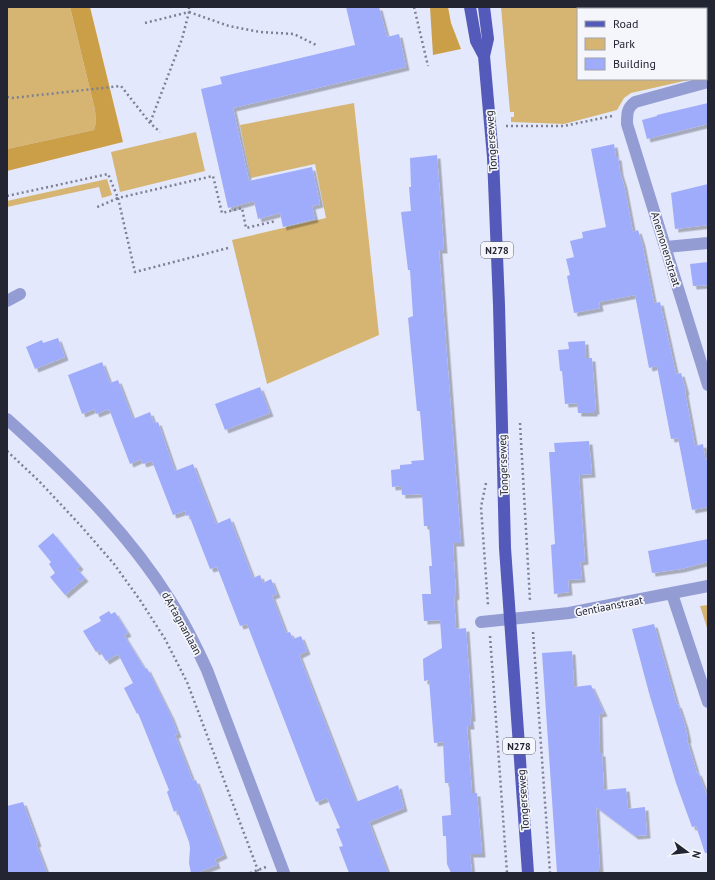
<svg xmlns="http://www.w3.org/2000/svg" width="715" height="880" font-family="'PT Sans',sans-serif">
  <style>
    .green { fill: #d6b573 }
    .forest { fill: #ca9f48 }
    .building { fill: #9facfc; filter: url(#shadow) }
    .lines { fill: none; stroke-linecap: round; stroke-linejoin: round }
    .path { stroke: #7d8091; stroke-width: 2.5; stroke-dasharray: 2 3; stroke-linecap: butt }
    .minor { stroke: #949dd3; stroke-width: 12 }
    .major { stroke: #535aba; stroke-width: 12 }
    .labels { text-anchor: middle; stroke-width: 3.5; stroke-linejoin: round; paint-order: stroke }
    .shield { fill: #f4f6fc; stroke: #62646f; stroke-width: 1 }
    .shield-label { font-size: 10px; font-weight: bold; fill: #232532 }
    .street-label { font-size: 11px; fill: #232532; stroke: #f4f6fc }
  </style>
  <defs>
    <filter id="shadow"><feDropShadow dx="3.5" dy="3.5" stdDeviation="0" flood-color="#0004"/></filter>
  </defs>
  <rect width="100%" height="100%" fill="#e4e8fc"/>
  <path class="green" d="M7,7H70L95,110L96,122L94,130L7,149Z
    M501,7H708V76H706V9H578V79H693L631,93L624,98L617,110L564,124L511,122V117H514V112H510Z
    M354,103L379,335L267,384L232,240L326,218L315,164L251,178L240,125Z
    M196,132L205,171L120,192L111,152Z
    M107,179L112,195L102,198L99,187L7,207V201Z
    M708,605V631L700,606Z"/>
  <path class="forest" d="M70,7H90L123,142L7,171V149L94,130L96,122L95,110Z
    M430,7H448L451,23L461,49L433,55Z"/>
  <path class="building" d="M346,7H379L387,37L399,34L406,67L233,108L249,181L312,167L320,204L312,206L315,219L283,227L280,213L258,219L254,201L228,208L201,89L222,84L220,77L355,45Z
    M708,103V124L647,139L642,120L657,116V115Z
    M614,144L616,157H618L620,172L624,185L633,232L638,230L642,243L654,303L660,302L676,374L681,373L686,391L685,392L695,446L703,444L705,457H706L708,465V507L692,510L678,438L671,439L657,366L649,368L635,295L599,302L600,308L574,313L567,276L570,275L566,259L574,257L570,241L583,238L582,232L606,227L591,149Z
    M437,155L444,250H439L461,543H453L456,596L454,597L456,629L466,628L472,718H470L471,726H467L472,793H477L482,854H470L472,873H451L447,864L446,836H443L442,816L451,815L449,783H445L443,742L434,743L429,680L424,681L423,659L442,648L440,620L424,621L422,594H431L429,566H432L429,526H424L422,494L402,495L401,486L392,487L391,470L400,469V465L412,464L411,461L424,460L420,411H417L408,318L413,316L410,270H408L401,212L411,211L409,187H411L410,158Z
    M708,184V225L675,229L671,193Z
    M708,262V285L693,286L690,264Z
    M58,338L65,357L35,369L26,347L42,340L43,343Z
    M585,341L586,358H592L596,411H594V413H578L577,403L565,404L562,371H560L558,350L569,349L568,342Z
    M102,362L110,383L118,380L133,419L150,412L154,423L158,422L175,471L193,464L216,524L230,518L253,578L260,575L263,583L271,579L277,594L272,596L286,633L290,632L293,639L301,636L307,651L299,655L356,802L398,785L404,808L369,822L388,873H349L339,847L343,846L336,829L340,828L327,798L316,802L247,624L240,626L217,567L210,569L189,515L186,516L185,511L173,515L152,461L143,464L141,459L130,464L109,409L96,414L94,409L82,414L68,375Z
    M260,387L270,413L225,430L215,404Z
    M589,441L592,474L579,475L585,561L580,562L582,579L568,580L569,592L554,594L551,545L555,544L549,452H555L554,443Z
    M53,533L80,566L77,569L85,578L65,595L50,577L55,573L49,564L51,562L38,546Z
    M708,539V562L681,569L652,573L648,551Z
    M109,611L111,614L115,612L128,633L124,635L145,669L147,668L171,716L178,734L175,735L193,781L196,780L224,855L215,859L217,865L196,873H191L189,863L190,848L189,842L177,810L174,812L167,792L169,790L138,713L137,714L124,688L133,683L118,654L106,661L99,650L96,652L83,631L101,621L99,617Z
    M654,624L677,705L678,704L685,725L688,739L687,740L697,773L698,772L708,798V853H705L696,826L692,827L676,783L649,693L632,629Z
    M572,651L574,687L591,685L604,713L599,714L600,753H602L604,790L626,788L628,809L645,807L647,835L635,836L596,807L600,870H597L598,873H557L542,653Z
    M23,802L38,843L36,844L47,873H7V806Z"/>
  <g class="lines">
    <path class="path" d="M189,7V12L229,26L260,32L294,34L316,45
      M414,7L428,66
      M145,23L189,12L182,39L150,123
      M7,97L12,98L121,86L150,123L160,132
      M506,126H564L612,116
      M7,196L108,174L118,198L95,208
      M228,248L135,272L118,198L213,176L222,213L242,208L246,228L276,221
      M520,423L530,601
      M7,451L39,481L81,526L114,564L140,600L165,639L187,682L259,873
      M486,483L481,507L488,605
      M533,632L550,873
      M490,636L507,873
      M250,873L266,867"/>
    <path class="minor" d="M708,82L635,102C627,108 627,113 627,124L708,385
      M666,247L708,243
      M7,301L20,294
      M7,419C67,473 127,531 170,600C184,622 196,646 207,670L284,873
      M672,594L708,702
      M481,622L569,613L708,586"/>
    <path class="major" d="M470,7L476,41L484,56
      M484,7L488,39L484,56L493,157L499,305L505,548L528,873"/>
  </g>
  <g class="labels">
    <g class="shield">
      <rect x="481" y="242" width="32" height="16" rx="3"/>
      <rect x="503" y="738" width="32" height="16" rx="3"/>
    </g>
    <g class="shield-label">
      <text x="497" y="254">N278</text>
      <text x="519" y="750">N278</text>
    </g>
    <g class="street-label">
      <text transform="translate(491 141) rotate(-94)" y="4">Tongerseweg</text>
      <text transform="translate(666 249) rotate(73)" y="4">Anemonenstraat</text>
      <text transform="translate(503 465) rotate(-92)" y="4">Tongerseweg</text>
      <text transform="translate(609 606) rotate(-11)" y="4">Gentiaanstraat</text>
      <text transform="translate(182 623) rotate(61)" y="4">d'Artagnanlaan</text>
      <text transform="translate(523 800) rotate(-94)" y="4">Tongerseweg</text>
    </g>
  </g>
  <rect width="715" height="880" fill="none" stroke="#232532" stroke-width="16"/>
  <rect x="577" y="8" width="130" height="72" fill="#f4f6fc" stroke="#a0a2ab"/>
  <rect x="585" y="21" width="20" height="6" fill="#535aba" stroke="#a0a2ab"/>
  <text x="613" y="28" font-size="12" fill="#232532">Road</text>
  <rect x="585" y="38" width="20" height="12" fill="#d6b573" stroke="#a0a2ab"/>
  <text x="613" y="48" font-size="12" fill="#232532">Park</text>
  <rect x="585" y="58" width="20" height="12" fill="#9facfc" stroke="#a0a2ab"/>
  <text x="613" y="68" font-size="12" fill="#232532">Building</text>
  <g transform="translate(687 852) rotate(105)" stroke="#f4f6fc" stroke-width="3" paint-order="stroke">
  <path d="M0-3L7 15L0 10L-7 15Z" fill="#232532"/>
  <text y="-6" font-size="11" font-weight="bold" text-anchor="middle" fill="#232532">N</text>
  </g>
</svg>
